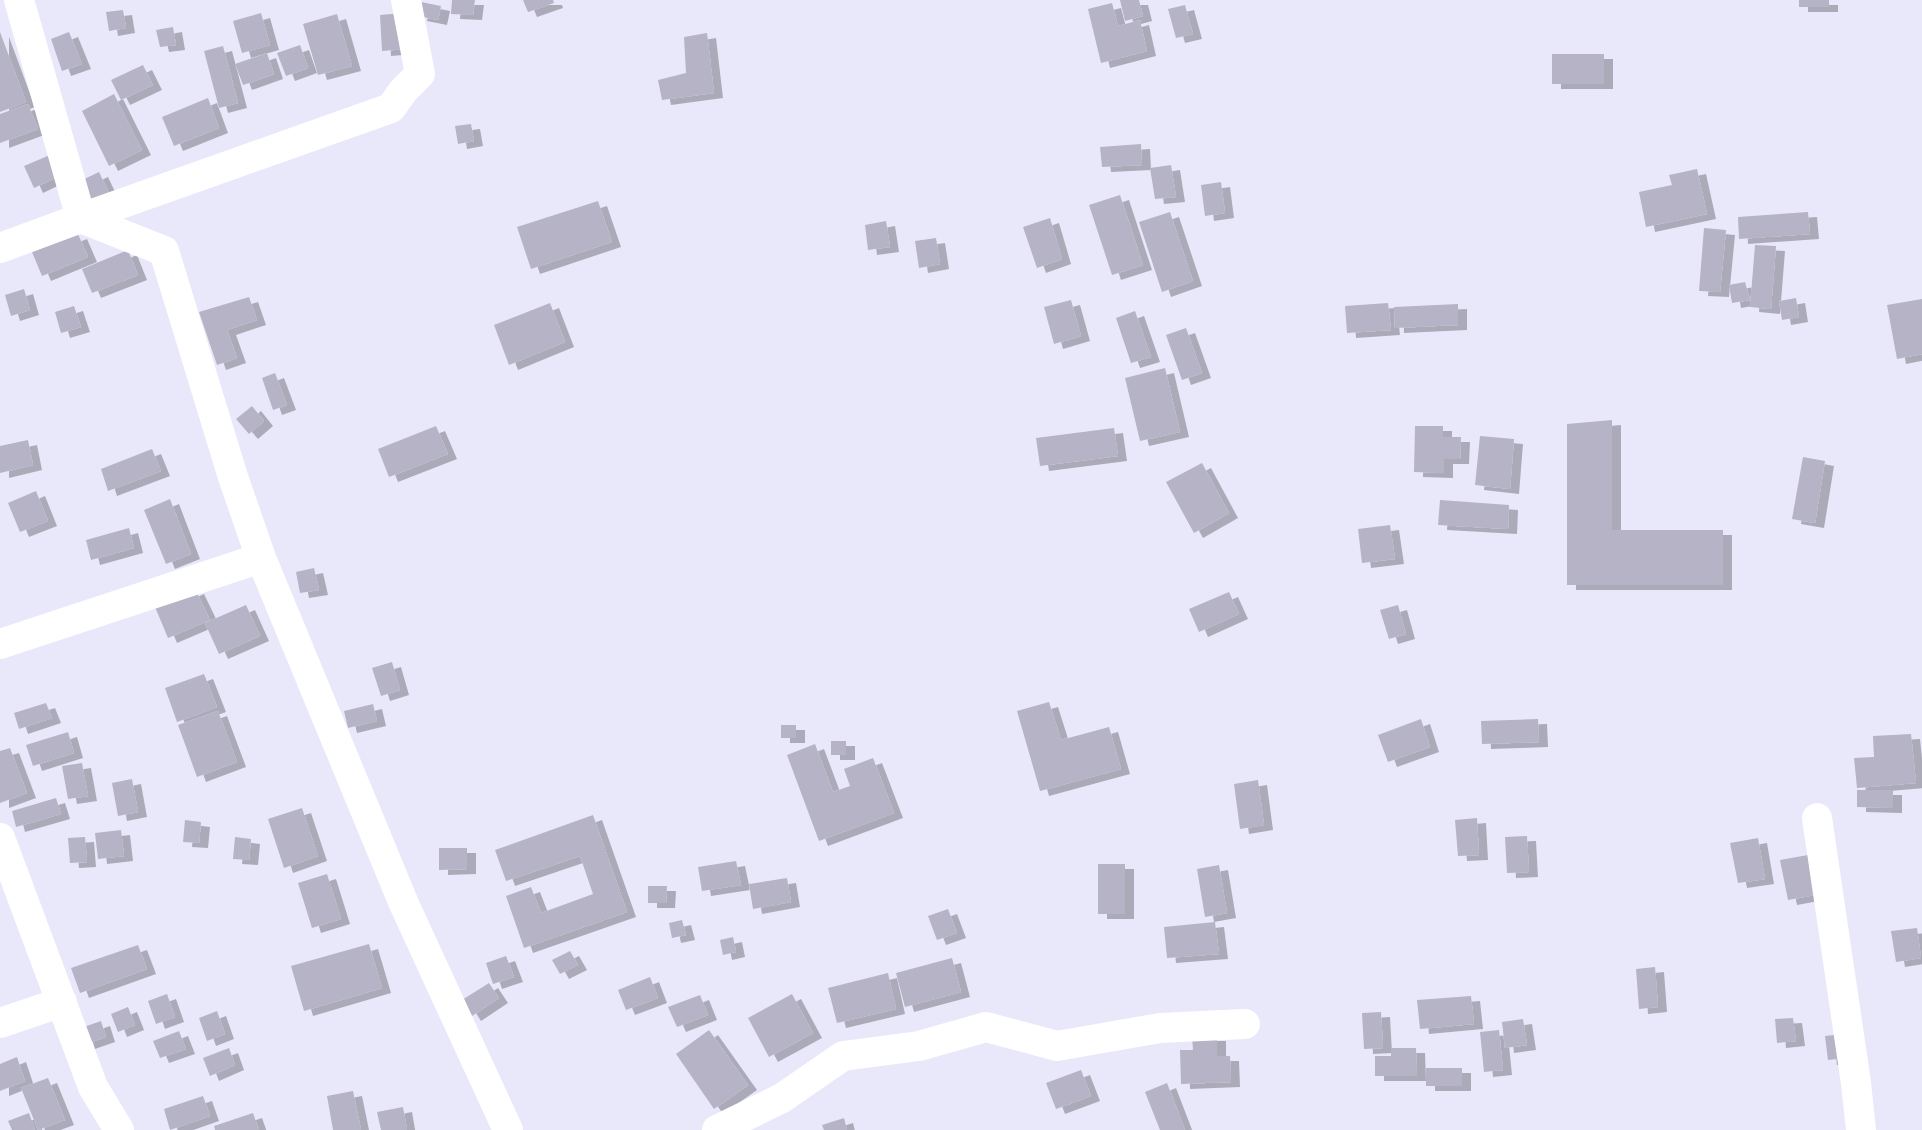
<svg xmlns="http://www.w3.org/2000/svg" width="1922" height="1130" font-family="'Open Sans',sans-serif">
  <style>
    .building { fill: #b5b3c5; filter: url(#shadow) }
    .lines { fill: none; stroke-linecap: round; stroke-linejoin: round }
    .street { stroke: #fff; stroke-width: 30 }
  </style>
  <defs>
    <filter id="shadow"><feDropShadow dx="9" dy="5" stdDeviation="0" flood-color="#0004"/></filter>
  </defs>
  <rect width="100%" height="100%" fill="#e9e8fb"/>
  <path class="building" d="M452,0H475L473,15L451,14Z
    M523,0H553L554,3L528,12Z
    M1120,0H1139L1143,16L1125,21Z
    M1799,0H1829V7H1799Z
    M421,2L441,6L438,20L418,16Z
    M1112,3L1118,26L1140,20L1147,51L1101,63L1088,9Z
    M1185,5L1193,34L1176,38L1168,9Z
    M123,10L126,28L109,31L106,12Z
    M261,13L270,45L242,53L233,21Z
    M403,13L406,49L382,51L380,15Z
    M337,14L352,66L318,75L303,24Z
    M173,27L176,45L160,47L156,30Z
    M0,32L26,102L0,112Z
    M69,32L82,64L62,71L51,39Z
    M707,33L714,93L662,100L658,80L686,73L684,37Z
    M300,45L308,68L286,76L277,53Z
    M223,46L238,103L219,108L204,51Z
    M267,53L274,74L243,85L235,64Z
    M1552,54H1604V84H1552Z
    M143,65L153,85L121,100L111,80Z
    M114,94L142,150L109,166L82,111Z
    M208,98L219,128L174,146L162,117Z
    M28,104L38,129L0,143V114Z
    M471,124L474,141L458,144L455,126Z
    M1141,144L1142,165L1102,167L1100,147Z
    M50,155L59,176L34,188L24,166Z
    M1171,165L1176,197L1155,199L1150,168Z
    M1697,169L1707,214L1646,227L1639,192L1672,185L1669,175Z
    M99,172L109,193L84,205L74,184Z
    M1221,182L1225,213L1205,216L1201,185Z
    M1120,195L1143,265L1112,275L1089,205Z
    M598,201L612,242L531,269L517,227Z
    M1170,212L1193,281L1162,292L1139,222Z
    M1808,212L1810,234L1739,239L1738,217Z
    M1050,218L1062,259L1037,268L1023,227Z
    M886,221L890,247L868,250L865,225Z
    M1704,228L1726,230L1720,292L1699,291Z
    M78,234L88,257L42,276L32,252Z
    M936,238L940,264L919,268L915,241Z
    M1755,245L1776,246L1771,309L1750,307Z
    M128,250L138,275L92,293L82,269Z
    M1745,282L1750,300L1732,303L1729,285Z
    M24,289L30,310L11,316L5,295Z
    M249,297L257,320L227,330L237,358L217,365L199,312Z
    M1796,298L1799,317L1782,320L1779,301Z
    M1922,299V354L1897,359L1887,305Z
    M1071,300L1081,336L1054,344L1044,307Z
    M550,303L565,342L509,365L494,325Z
    M1388,303L1391,330L1347,333L1345,306Z
    M1458,304V325L1395,328L1394,307Z
    M74,306L81,327L61,333L55,312Z
    M1135,311L1151,357L1131,363L1116,318Z
    M1186,328L1202,373L1182,380L1166,335Z
    M1165,368L1180,432L1140,441L1125,378Z
    M275,373L287,405L273,410L262,378Z
    M252,406L264,421L249,434L236,419Z
    M1612,420V530H1723V585H1567V424Z
    M436,426L448,454L389,477L378,449Z
    M1415,426H1443V437H1461L1460,459H1444V473L1414,472Z
    M1114,428L1118,456L1040,466L1036,438Z
    M1480,436L1514,439L1510,489L1475,485Z
    M28,440L33,465L0,473V446Z
    M152,449L161,471L108,491L101,469Z
    M1803,457L1825,461L1815,523L1792,519Z
    M1202,463L1229,513L1194,533L1166,482Z
    M36,491L48,521L20,532L8,503Z
    M170,499L191,554L166,564L144,510Z
    M1440,500L1509,505L1508,529L1438,525Z
    M1390,525L1395,559L1362,563L1358,529Z
    M129,528L134,548L91,560L86,540Z
    M314,568L319,590L300,593L296,572Z
    M195,589L210,620L168,638L155,607Z
    M1229,592L1239,614L1199,632L1189,609Z
    M246,605L260,636L219,654L205,623Z
    M1398,605L1406,634L1389,639L1380,610Z
    M392,662L400,690L381,696L372,668Z
    M204,674L217,707L177,722L165,688Z
    M1049,702L1061,740L1109,727L1121,769L1040,791L1017,711Z
    M46,703L52,718L19,729L14,713Z
    M373,704L377,721L348,728L344,711Z
    M218,711L237,762L197,777L178,725Z
    M1421,719L1430,747L1388,762L1378,735Z
    M1538,719L1539,742L1482,744L1481,721Z
    M781,725H796V738H781Z
    M68,732L74,753L33,766L26,745Z
    M1911,734L1916,783L1857,788L1854,758L1874,757L1873,736Z
    M831,741H846V755H831Z
    M815,744L833,792L850,786L844,769L873,758L894,813L819,841L787,755Z
    M10,748L27,793L0,803V751Z
    M82,763L88,796L68,799L62,766Z
    M132,779L138,812L118,816L112,783Z
    M1258,780L1264,825L1240,829L1234,784Z
    M1857,790H1893V808L1857,807Z
    M56,798L61,814L16,827L12,811Z
    M302,808L318,856L284,868L268,819Z
    M593,815L627,912L524,948L506,896L531,887L541,913L593,894L580,856L506,881L495,850Z
    M1477,818L1479,855L1458,856L1455,820Z
    M185,820L201,822L199,843L183,842Z
    M121,830L124,856L98,859L95,833Z
    M1527,836L1529,872L1507,873L1505,837Z
    M85,837L87,862L70,863L68,838Z
    M235,837L251,839L249,860L233,859Z
    M1758,838L1765,879L1738,883L1730,843Z
    M439,848H467V869L439,870Z
    M1808,855L1815,895L1788,900L1780,860Z
    M736,861L741,885L702,891L698,867Z
    M1098,864H1125V914H1098Z
    M1219,865L1227,913L1205,917L1197,869Z
    M327,874L341,919L312,928L298,883Z
    M787,878L791,902L753,909L749,884Z
    M648,886H667L666,903H648Z
    M948,909L957,933L937,940L928,916Z
    M682,920L686,935L672,938L669,923Z
    M1215,922L1219,954L1167,958L1164,927Z
    M1917,928L1921,958L1896,962L1891,931Z
    M733,937L736,952L723,955L720,940Z
    M369,944L382,988L304,1011L291,966Z
    M138,945L147,969L80,993L71,968Z
    M570,951L578,965L560,974L552,960Z
    M506,956L514,977L493,984L486,963Z
    M952,958L961,992L905,1007L896,973Z
    M1655,967L1658,1007L1639,1009L1636,969Z
    M888,973L896,1009L837,1023L828,988Z
    M650,977L658,998L626,1010L618,990Z
    M489,983L499,998L472,1016L462,1000Z
    M167,994L175,1017L156,1024L148,1001Z
    M792,994L813,1033L769,1057L748,1018Z
    M700,995L708,1015L677,1027L668,1007Z
    M1471,996L1474,1024L1420,1029L1417,1000Z
    M128,1007L135,1025L118,1032L111,1014Z
    M217,1011L225,1034L207,1041L199,1018Z
    M1381,1012L1383,1048L1364,1049L1362,1013Z
    M1793,1018L1796,1041L1777,1043L1775,1019Z
    M1523,1019L1527,1045L1505,1048L1502,1022Z
    M101,1021L106,1037L86,1044L81,1028Z
    M709,1030L748,1085L714,1109L676,1054Z
    M1499,1030L1503,1070L1484,1072L1480,1032Z
    M179,1031L186,1049L160,1058L153,1041Z
    M1843,1034L1846,1058L1828,1060L1825,1036Z
    M1192,1036H1217V1056H1230L1231,1082L1181,1084L1180,1050H1193Z
    M229,1048L235,1065L210,1076L203,1058Z
    M1391,1048H1416L1417,1076H1375V1056H1391Z
    M17,1057L25,1081L0,1091V1064Z
    M1426,1068H1462V1086H1426Z
    M1081,1070L1091,1096L1056,1109L1046,1083Z
    M48,1078L65,1120L38,1130L21,1088Z
    M1167,1083L1185,1130H1160L1145,1092Z
    M353,1091L361,1130H333L327,1096Z
    M203,1096L210,1116L170,1130L164,1109Z
    M403,1107L407,1130H381L377,1112Z
    M29,1113L35,1130H12L8,1121Z
    M253,1113L259,1130H215L214,1126Z
    M844,1118L847,1130H824L822,1125Z"/>
  <g class="lines">
    <path class="street" d="M19,0L81,218L164,251L233,477L261,558L404,904L508,1130
      M0,248L81,218L391,108L403,91L420,74L406,0
      M0,644L261,558
      M1817,818L1856,1083L1861,1130
      M0,838L93,1087L119,1130
      M0,1023L62,1002
      M717,1130L782,1098L843,1056L919,1046L986,1027L1057,1046L1160,1028L1245,1024"/>
  </g>
</svg>
